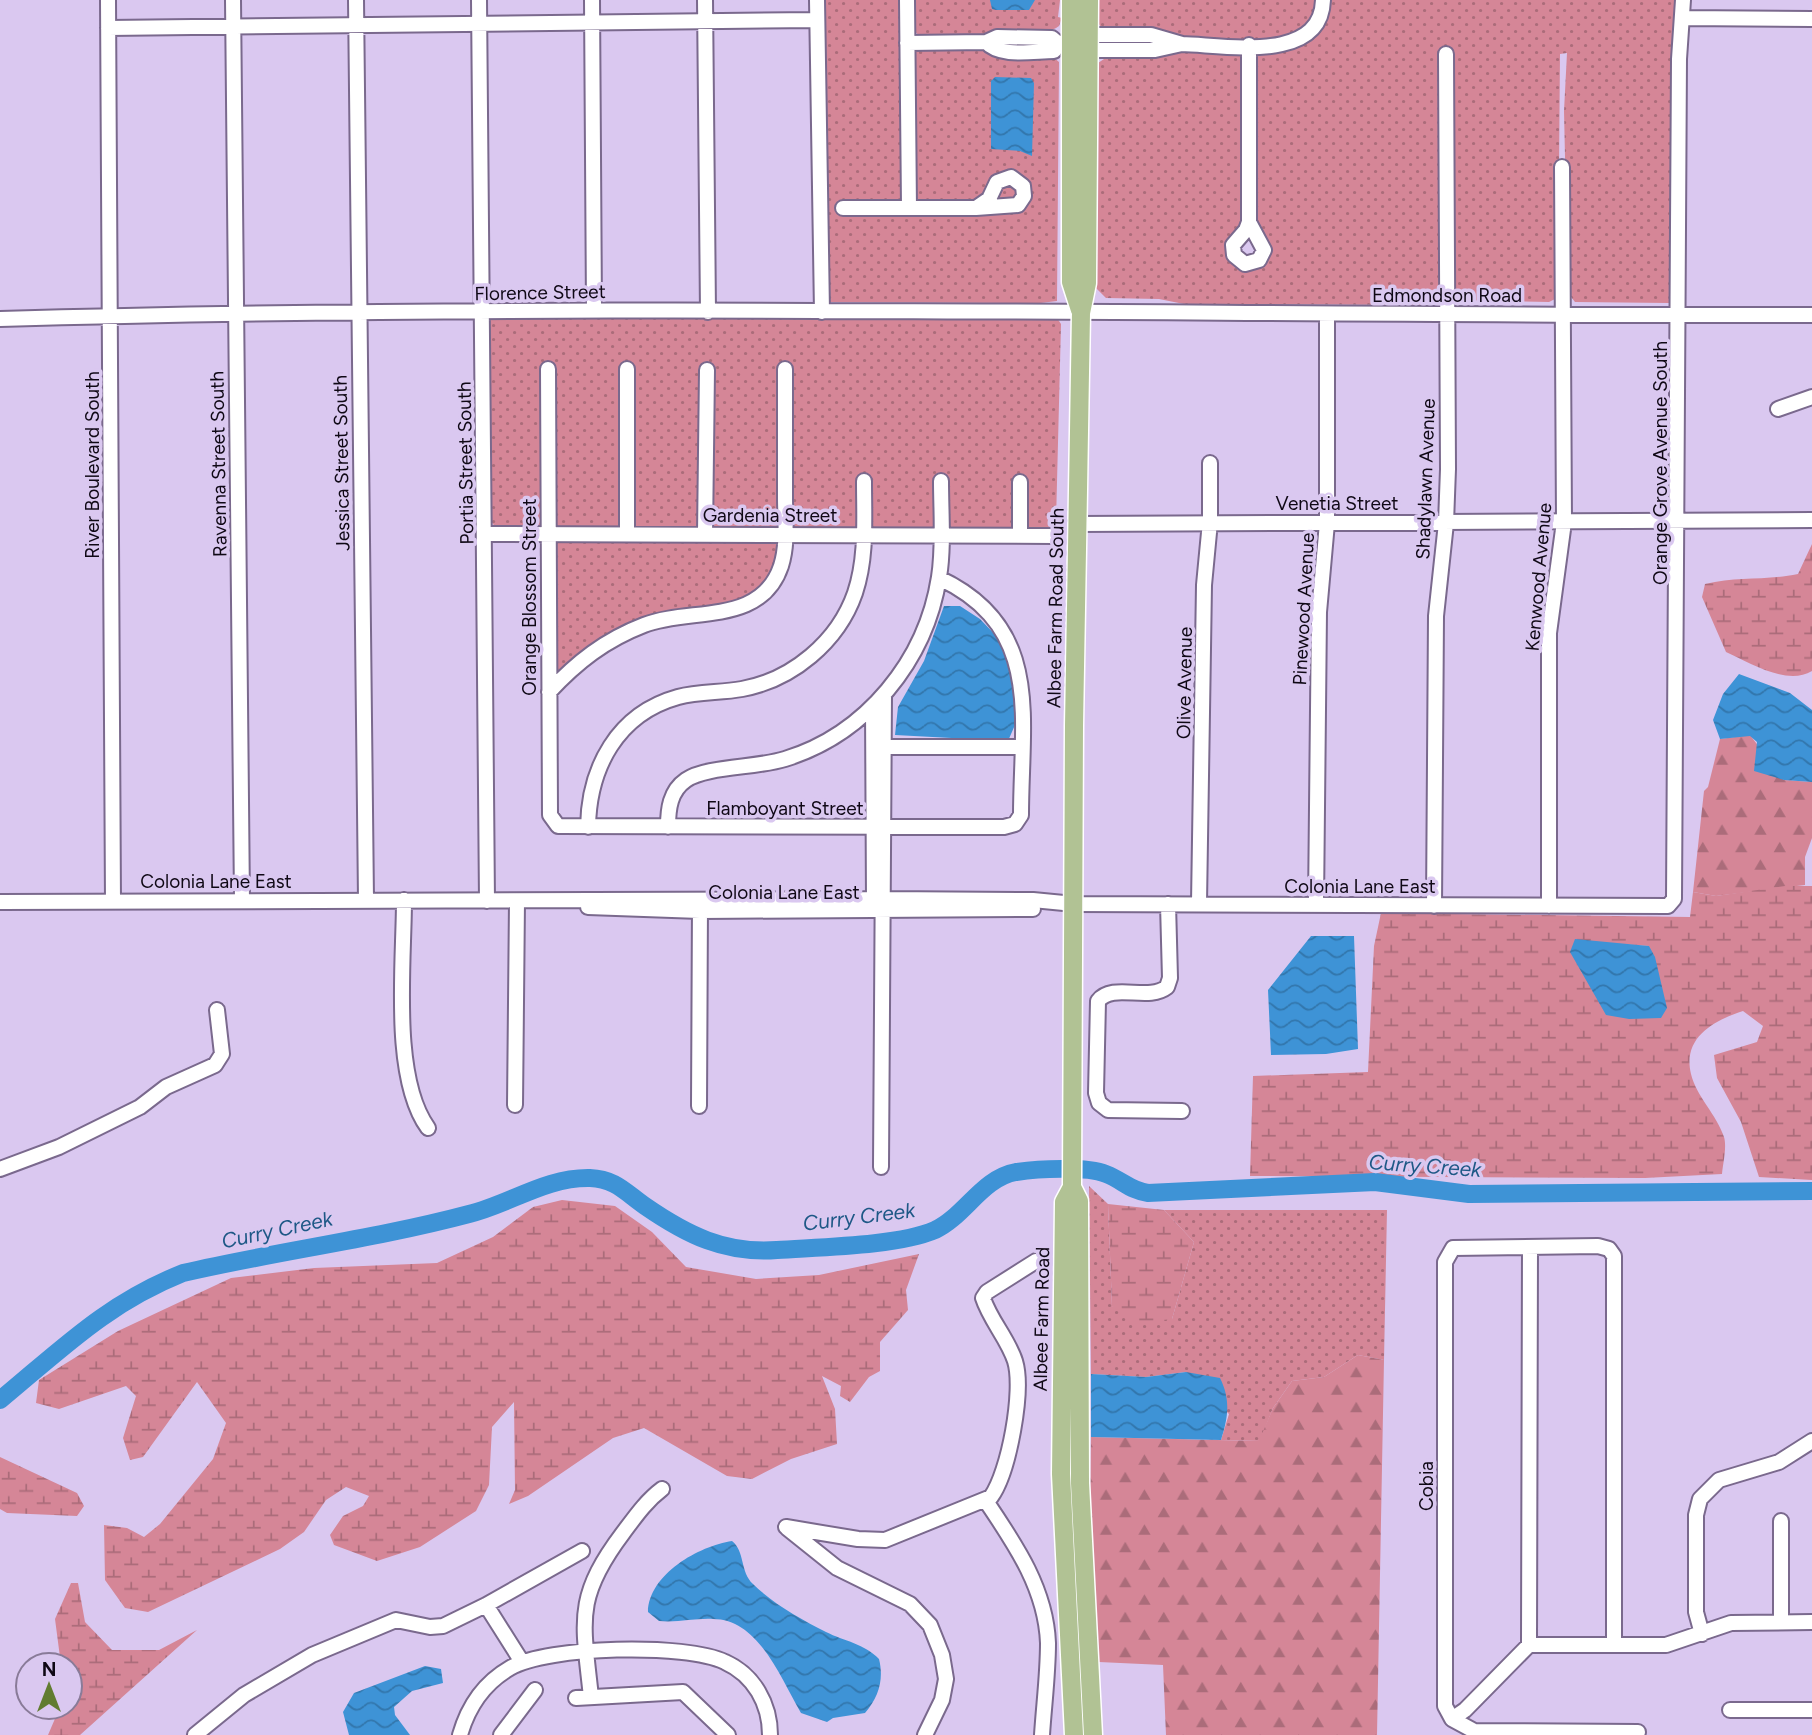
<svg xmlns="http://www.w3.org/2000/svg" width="1812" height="1735" font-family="Figtree,sans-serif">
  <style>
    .grass { fill: url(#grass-dots) }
    .forest { fill: url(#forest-firs) }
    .wetland { fill: url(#wetland-marsh); fill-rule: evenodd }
    .water { fill: url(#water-waves) }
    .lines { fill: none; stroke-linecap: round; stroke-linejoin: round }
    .river { stroke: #3e93d6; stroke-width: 18 }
    .minor-casing { stroke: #7a698d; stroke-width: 18 }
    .major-casing { stroke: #fff; stroke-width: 21 }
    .minor { stroke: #fff; stroke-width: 14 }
    .major { stroke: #b1c294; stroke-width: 18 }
    .labels { text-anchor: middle; stroke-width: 7; stroke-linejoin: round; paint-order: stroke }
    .street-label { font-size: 19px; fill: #0f0815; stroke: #dac8f0 }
    .water-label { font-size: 21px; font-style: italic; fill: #1e5886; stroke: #dac8f0 }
  </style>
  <defs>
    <pattern id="grass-dots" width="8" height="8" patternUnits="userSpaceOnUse" patternTransform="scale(1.75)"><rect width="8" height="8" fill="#d58697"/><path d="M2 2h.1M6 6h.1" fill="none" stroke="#ab6c7a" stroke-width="1.8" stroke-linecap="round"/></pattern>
    <pattern id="forest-firs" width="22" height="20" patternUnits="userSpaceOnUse" patternTransform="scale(1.75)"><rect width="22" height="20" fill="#d58697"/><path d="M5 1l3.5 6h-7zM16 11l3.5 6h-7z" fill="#ab6c7a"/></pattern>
    <pattern id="wetland-marsh" width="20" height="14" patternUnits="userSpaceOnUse" patternTransform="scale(1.75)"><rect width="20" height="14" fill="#d58697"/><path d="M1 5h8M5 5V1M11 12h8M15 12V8" fill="none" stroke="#ab6c7a"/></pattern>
    <pattern id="water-waves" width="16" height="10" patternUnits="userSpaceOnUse" patternTransform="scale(1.75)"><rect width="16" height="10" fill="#3e93d6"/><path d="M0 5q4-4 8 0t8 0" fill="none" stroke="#3276ac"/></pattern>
  </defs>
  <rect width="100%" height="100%" fill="#dac8f0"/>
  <path class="grass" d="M823,0H901L902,49L980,50L1053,57L1059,62L1057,301L1007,307V303L829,302L826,295Z
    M913,0H1060L1058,17L1062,18L1059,26C1041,41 948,37 921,37L914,31Z
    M1096,0H1317C1315,10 1312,22 1304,28C1270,52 1145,34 1102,29L1097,21Z
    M1329,0H1679L1669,303L1575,302L1568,293L1564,111L1567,53L1560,54L1558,286L1555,299L1549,302L1453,300L1442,49L1440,290L1433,302L1424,305L1184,304L1159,299L1106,298L1094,286L1098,63L1107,57L1174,51L1241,55L1242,216C1240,230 1227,237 1226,252L1236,268L1252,271L1265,264L1270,247L1255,221L1256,58L1261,52C1299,46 1325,47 1329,0Z
    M495,317L1057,318L1061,324L1056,522L1050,530L497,529L489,519L488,322Z
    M557,540L775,541C781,550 777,557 774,566C758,619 703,597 668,614C630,632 594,654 558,673L553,545Z
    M1089,1186L1108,1204L1112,1306L1172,1319L1194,1242L1164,1210H1387L1384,1360L1358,1355L1324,1377L1292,1381L1273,1408L1260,1441L1221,1440L1229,1414L1186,1372L1146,1377L1091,1374Z"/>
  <path class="forest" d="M1750,735L1784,780L1812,782V838L1805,857V885L1716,896L1693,892L1704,791L1708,787L1720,739Z
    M1358,1355L1384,1360L1377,1735H1166L1163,1665L1099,1662L1089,1565L1091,1437L1259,1441L1273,1408L1292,1381L1324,1377Z"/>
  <path class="wetland" d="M1812,544V671C1787,686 1750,663 1726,652L1702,597L1705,584C1738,576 1764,581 1798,574Z
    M1785,886H1812V1180L1759,1177L1741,1122L1717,1078L1714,1055L1757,1042L1763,1026L1743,1011C1715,1020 1682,1037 1691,1074C1696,1096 1717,1115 1724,1137C1727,1147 1723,1163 1722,1174L1645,1178L1250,1176L1253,1076L1368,1072L1374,946L1381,913L1690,917L1693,892L1716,896ZM1618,944L1649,946L1581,973Z
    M562,1200L615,1206L652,1232L686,1267L756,1279L819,1275L919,1254L906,1290L908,1310L880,1342V1371L869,1377L850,1402L840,1396L841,1386L822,1376L835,1409L837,1444L791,1459L752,1479L727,1476L644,1428L613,1438L528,1496L509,1504L515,1490L514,1402L492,1427L489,1485L476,1511L420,1547L377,1561L334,1545L330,1535L343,1516L363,1506L369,1496L346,1487L326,1500L304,1532L280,1549L148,1612L125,1608L105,1580L104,1525L127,1528L144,1537L160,1524L213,1459L226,1423L197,1382L143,1457L130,1460L123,1438L136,1396L126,1386L59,1409L36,1403L39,1380L118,1331L231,1278L314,1268L437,1263L493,1237L533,1207Z
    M1108,1204L1164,1210L1194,1242L1172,1319L1135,1323L1112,1306Z
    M0,1457L77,1493L84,1506L77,1516L7,1513L0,1509Z
    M71,1583H78L85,1622L112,1650H159L197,1630L80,1735H48L60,1707H70V1665H61L55,1619Z"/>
  <path class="water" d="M990,0H1035L1029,10H996L992,9Z
    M995,77L1031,78L1034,83L1032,156L1020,151L991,149V81Z
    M944,606H960L980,619L1007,647L1018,718L1008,741L895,735L898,707L924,661Z
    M1739,674L1790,693L1812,710V782L1784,780L1754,771L1757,742L1750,736L1720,739L1713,720L1723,694Z
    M1311,936H1354L1358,1049L1326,1054L1271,1055L1268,990Z
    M1575,939L1649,946L1655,957L1667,1008L1661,1018L1629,1019L1606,1015L1570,952Z
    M1186,1372L1220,1378C1231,1400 1228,1418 1221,1440L1091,1437V1374L1146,1377Z
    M732,1541C745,1551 740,1572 753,1584C772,1603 802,1620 826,1632C844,1641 865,1644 879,1659C884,1679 879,1697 865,1713L833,1718L827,1722L801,1713C781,1679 759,1619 713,1619C695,1618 677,1623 659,1621L648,1612C649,1574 699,1546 732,1541Z
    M425,1666L441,1669L443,1683L412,1691L394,1707L395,1715L410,1735H349L343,1712L354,1693Z"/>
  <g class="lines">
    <path class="river" d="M0,1400C63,1348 106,1304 183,1273C278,1251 375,1239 469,1214C510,1204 546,1177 590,1178C616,1179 626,1193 645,1206C687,1235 725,1254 777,1250C819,1247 898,1246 935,1230C965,1216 982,1178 1016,1172C1037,1169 1086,1166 1106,1174C1122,1180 1131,1191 1148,1193L1375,1182L1469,1194L1812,1191"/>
    <g class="minor-casing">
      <path id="minor" d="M108,0L113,902
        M233,0L242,901
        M356,0L366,900
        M479,0L487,901
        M592,0L594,310
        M705,0L708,312
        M817,0L822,312
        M907,0L909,208
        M1682,18L1812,19
        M108,28L817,20
        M907,43L986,42
        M1059,44L1054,51C1033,51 1000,58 986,42L997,37L1052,38L1059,44L1070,43
        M1182,44C1225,45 1321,64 1323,0
        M1078,50H1155L1182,44L1151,35H1080
        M1011,177L1023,186L1024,196L1018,205L976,208L989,199L997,182Z
        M843,208H976
        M1249,222V45
        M1249,222L1264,250L1259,260L1245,264L1234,255L1233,245L1246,230Z
        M0,319C604,302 1208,316 1812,315
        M548,369L550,815L558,826L1004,827L1015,824L1021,815C1021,718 1044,627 939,578
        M627,369V534
        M1778,409L1812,397
        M1078,524L1812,520
        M484,534L1055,536
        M705,534L707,370
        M1020,536V482
        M549,692C577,662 605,640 644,625C691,607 761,626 781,566C788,544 785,519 785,497C785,454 785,412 785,369
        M873,707L874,899L878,907
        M875,747H1021
        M588,827C589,768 617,714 678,697C699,691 720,693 742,689C792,680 838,642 855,593C867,557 864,519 864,481
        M668,827C668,809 670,791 686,780C706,766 757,768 785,759C866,734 926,661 939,577C944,546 941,513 941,481
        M404,900C404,963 391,1077 428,1128
        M0,902L884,899L1033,900L1074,904L1668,906L1674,899L1679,59L1683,0
        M1199,903L1204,585L1210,522V463
        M1168,904L1170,978L1167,987C1148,1002 1113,982 1098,1001L1096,1093L1099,1103L1108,1110L1182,1111
        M1316,905L1319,612L1327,523V314
        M1434,906L1436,616L1446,523L1448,469L1446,54
        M1549,906V633L1564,522L1562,167
        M588,907L700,911L1033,909
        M515,1105L517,901
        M699,1106L700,904
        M881,1167L884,695
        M0,1169L59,1147L140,1107L166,1087L215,1065L222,1054L217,1010
        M986,1501C1015,1544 1046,1589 1048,1643C1048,1674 1044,1704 1042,1735
        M786,1527L858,1539L885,1540L991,1497C1009,1472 1024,1390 1015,1361C1008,1339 990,1320 983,1298L987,1292L1036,1261
        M787,1528L837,1568L910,1604L930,1625L942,1655L946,1679L942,1700L925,1735
        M486,1605L522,1662
        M1781,1622V1521
        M1702,1634L1696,1612V1515L1700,1499L1719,1480L1779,1462L1812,1441
        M1529,1645L1530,1247
        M1614,1645V1256L1609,1249L1598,1246L1453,1248L1445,1262V1706L1452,1719L1474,1731L1638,1732
        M591,1697C583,1621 574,1598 623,1533C635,1517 646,1501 662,1489
        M576,1698L683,1692L728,1735
        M1730,1710H1812
        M1452,1719L1465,1710L1529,1645H1666L1731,1623L1812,1622
        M195,1735L244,1695L312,1655L396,1620L430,1627L443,1626L486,1605L582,1551
        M460,1735C468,1707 484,1683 510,1668C547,1646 686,1643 725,1662C754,1675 770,1704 770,1735
        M501,1735L535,1690"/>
    </g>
    <g class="major-casing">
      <path id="major" d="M1071,0V282L1080,310
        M1072,1187L1079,1201L1080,1483L1093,1735
        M1074,1735L1061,1474L1064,1202L1072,1187L1074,726L1081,313L1087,283L1089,0"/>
    </g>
    <use href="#minor" class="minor"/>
    <use href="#major" class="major"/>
  </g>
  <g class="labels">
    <g class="street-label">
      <text transform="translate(540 292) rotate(-1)" y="7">Florence Street</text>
      <text x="1447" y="302">Edmondson Road</text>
      <text transform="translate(341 463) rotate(-91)" y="7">Jessica Street South</text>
      <text transform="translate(465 463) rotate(-91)" y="7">Portia Street South</text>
      <text transform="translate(1660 463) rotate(-90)" y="7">Orange Grove Avenue South</text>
      <text transform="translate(218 464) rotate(-91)" y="7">Ravenna Street South</text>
      <text transform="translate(92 465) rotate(-90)" y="7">River Boulevard South</text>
      <text transform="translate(1425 479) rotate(-88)" y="7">Shadylawn Avenue</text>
      <text x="1337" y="510">Venetia Street</text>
      <text x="770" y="522">Gardenia Street</text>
      <text transform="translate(1538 577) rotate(-85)" y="7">Kenwood Avenue</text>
      <text transform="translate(529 597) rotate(-90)" y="7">Orange Blossom Street</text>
      <text transform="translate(1055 608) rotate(-89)" y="7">Albee Farm Road South</text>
      <text transform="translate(1303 609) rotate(-87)" y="7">Pinewood Avenue</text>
      <text transform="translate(1184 683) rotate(-89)" y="7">Olive Avenue</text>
      <text x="785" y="815">Flamboyant Street</text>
      <text x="216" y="888">Colonia Lane East</text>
      <text x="1360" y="893">Colonia Lane East</text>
      <text x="784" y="899">Colonia Lane East</text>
      <text transform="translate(1041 1319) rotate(-89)" y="7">Albee Farm Road</text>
      <text transform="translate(1426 1486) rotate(-90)" y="7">Cobia</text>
    </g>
    <g class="water-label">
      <text transform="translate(1425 1166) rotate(4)" y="7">Curry Creek</text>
      <text transform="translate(859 1217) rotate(-7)" y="7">Curry Creek</text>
      <text transform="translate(277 1230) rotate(-12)" y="7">Curry Creek</text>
    </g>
  </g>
  <g transform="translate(49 1686)"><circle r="33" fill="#dac8f0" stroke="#897b98" stroke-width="2"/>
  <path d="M0-5L12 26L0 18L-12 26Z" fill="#617c30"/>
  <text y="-10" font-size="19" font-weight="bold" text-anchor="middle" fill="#0f0815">N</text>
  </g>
</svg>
